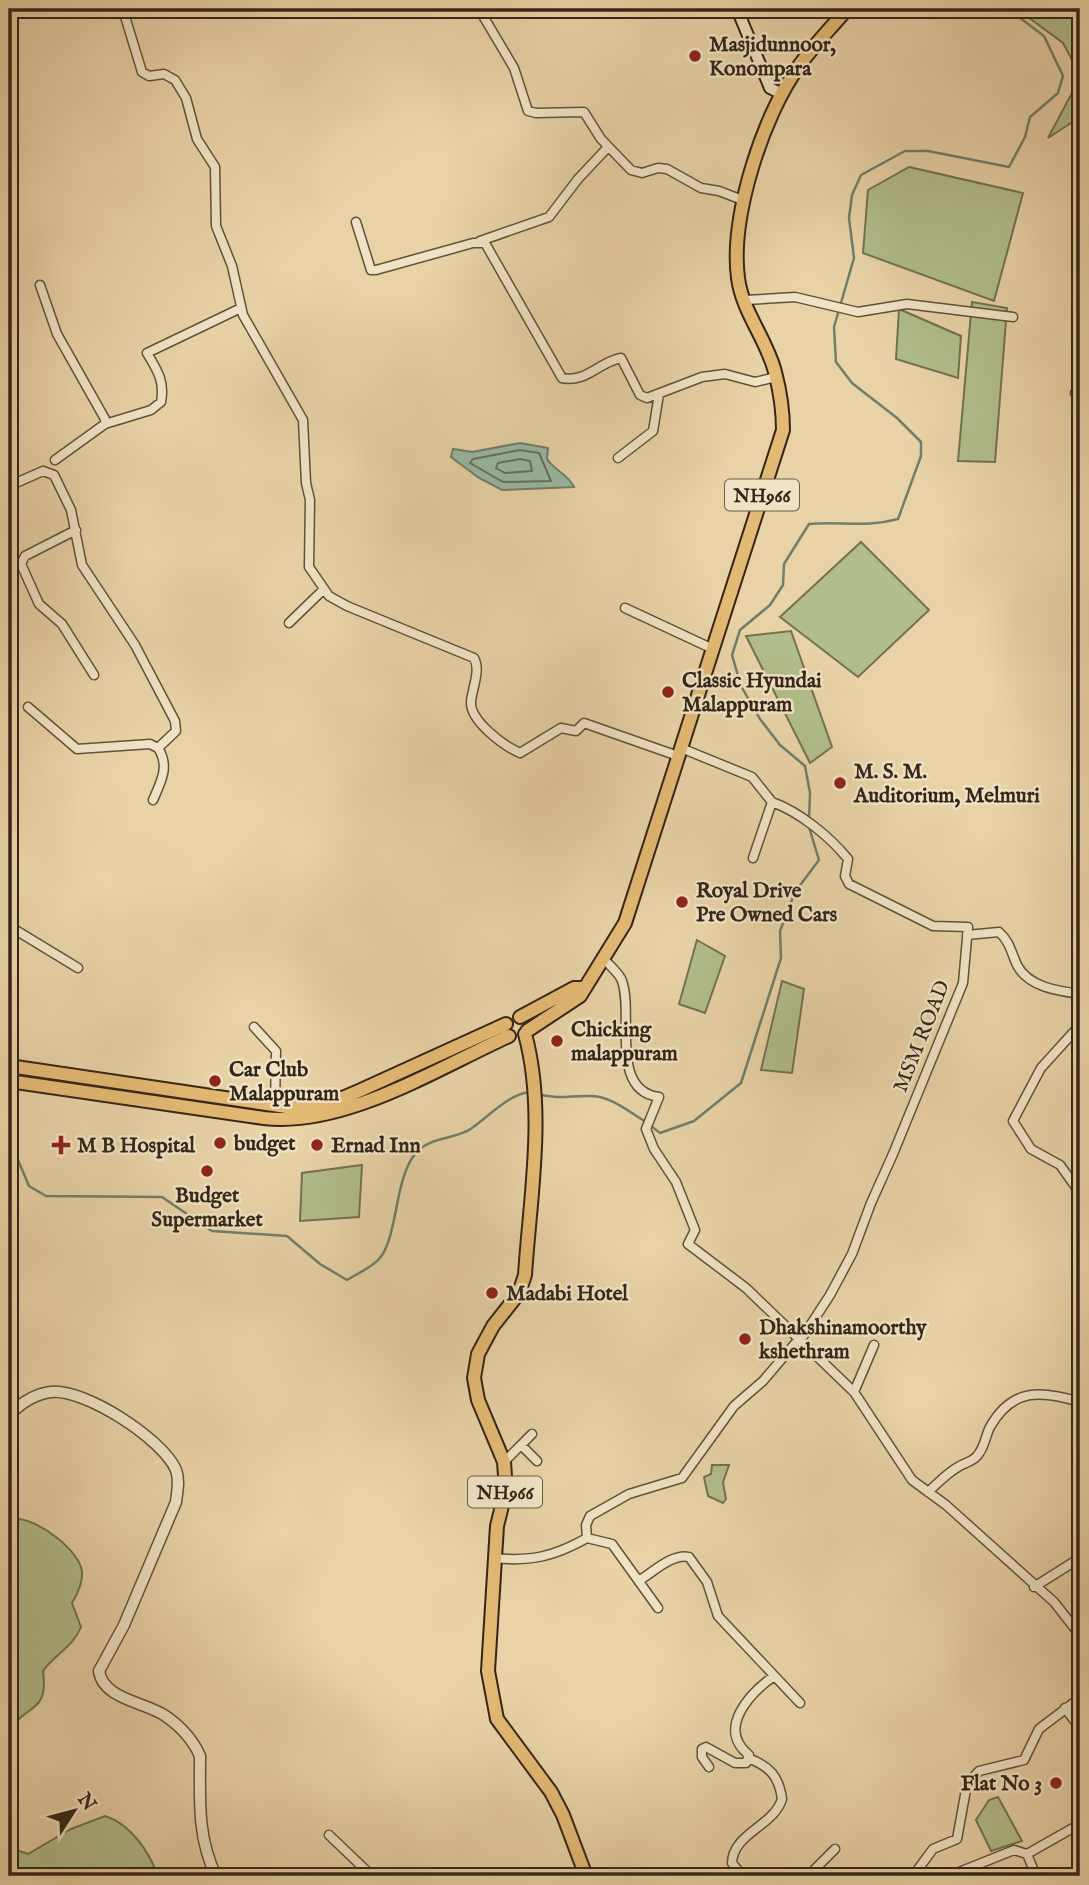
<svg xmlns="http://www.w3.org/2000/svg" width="1089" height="1885" font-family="'IM FELL English',serif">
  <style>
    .green { fill: #b1bd8a; stroke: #727250; stroke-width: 2 }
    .water { fill: #98b8a2; stroke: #707e6a; stroke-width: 2 }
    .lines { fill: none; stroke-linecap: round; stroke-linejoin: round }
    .shore { stroke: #666f5c; stroke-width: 2 }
    .stream { stroke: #707e6a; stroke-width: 2.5 }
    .minor-casing { stroke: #61513b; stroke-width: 11 }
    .tertiary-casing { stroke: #61513b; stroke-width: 13 }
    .secondary-casing { stroke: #342617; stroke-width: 14 }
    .trunk-casing { stroke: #342617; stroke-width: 16 }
    .minor { stroke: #f0e2c5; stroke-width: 8 }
    .tertiary { stroke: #f0e2c5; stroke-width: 10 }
    .secondary { stroke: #f0e2c5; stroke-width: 10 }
    .trunk { stroke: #e4b973; stroke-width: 12 }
    .poi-dot { fill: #8f2418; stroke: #f0e2c5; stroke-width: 2.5 }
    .labels { text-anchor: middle; stroke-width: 5; stroke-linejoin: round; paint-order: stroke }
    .shield { fill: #f0e2c5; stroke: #6c5e4b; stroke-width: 2 }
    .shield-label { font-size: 19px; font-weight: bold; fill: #342617 }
    .poi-label { font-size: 21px; font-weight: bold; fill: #342617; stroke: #f0e2c5; text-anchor: start }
    .street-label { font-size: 21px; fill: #342617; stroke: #f0e2c5 }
  </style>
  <rect width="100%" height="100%" fill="#e8d2a6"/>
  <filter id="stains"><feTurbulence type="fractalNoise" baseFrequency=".00286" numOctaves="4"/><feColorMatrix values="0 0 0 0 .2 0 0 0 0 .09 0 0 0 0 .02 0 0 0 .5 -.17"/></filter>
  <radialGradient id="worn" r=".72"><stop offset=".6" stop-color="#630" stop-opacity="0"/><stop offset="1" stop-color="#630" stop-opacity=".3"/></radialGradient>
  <path class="green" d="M1017,9H1080V117L1048,138L1072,93L1078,71L1063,43Z
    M909,167L1023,193L994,301L863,253L868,190Z
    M972,302L1007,308L995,462L958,461Z
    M899,309L961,336L958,378L896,359Z
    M861,542L929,610L858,677L780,617Z
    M791,631L832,747L810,763L746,636Z
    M697,940L725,956L705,1013L679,1004Z
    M782,981L804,989L792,1073L761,1070Z
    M362,1165L359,1217L300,1221L302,1173Z
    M712,1465H729L723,1482L726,1499L723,1503L708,1496L704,1477L711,1474Z
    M17,1519C37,1519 80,1550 82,1572C83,1583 78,1593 72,1603L81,1627C73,1647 55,1654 43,1671C49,1714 26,1704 9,1730V1525Z
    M998,1797L1022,1841L991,1851L976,1820L989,1800Z
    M105,1816C131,1824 149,1852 158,1876H9V1840L16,1850L28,1854L71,1829Z"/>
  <path class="water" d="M520,443L548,448L547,459C555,471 567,473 574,487L502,490L479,478L451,457L453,449L472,452Z"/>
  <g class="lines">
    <path class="shore" d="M520,450L539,453L551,481L503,482L470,463L473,459Z
      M520,459L530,461L532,471L505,473L496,468L498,463Z"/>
    <path class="stream" d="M809,820L810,793L805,766L780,745L760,719L741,686L732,655L740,630L770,605L783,585L784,564L809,524C842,521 865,528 898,519L921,456V442L897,418L852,383L836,362L834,327L854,258L849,218L852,195L861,175L905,151H928L1009,167L1025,137L1030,117L1058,93L1063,76L1044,36L1008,9
      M537,1094C562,1100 569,1095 592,1096C612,1097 629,1112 646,1122
      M651,1126L660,1133L694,1121L741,1083L781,958L780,931L795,892L819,860L809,827
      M9,1149L15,1153L29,1186L46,1196L162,1197L212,1231L287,1236L320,1264L347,1280C356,1274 371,1268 379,1259C398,1238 394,1180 415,1154C429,1136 456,1140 472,1128C489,1116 510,1093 531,1092"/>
    <g class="minor-casing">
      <path id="minor" d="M479,9L514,68L528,111L536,113L584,112L601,139L631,170L642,173L658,168L667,169L701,188L719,191L745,201
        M124,13L142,72L149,76L164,74L175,80L186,98L197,139L215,167L216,226L232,266L243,315L303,420L306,483L310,500L309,567L329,596L347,606L474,658C481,671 472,688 471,702C470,721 504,746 520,753L561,728L576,731L584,723L678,756
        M356,222L371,270H376L473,243H485L562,378C586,383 599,362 621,358L640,395L647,398L702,377L725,374L755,382L776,377
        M480,241L549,217L578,179L608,147
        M40,285L57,334L105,419V424L55,460
        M746,300L795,297L858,312L907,304L1013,317
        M1080,388L1075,393L1080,396
        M105,424L151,410L161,402C165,381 157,370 147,353L241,308
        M618,458L653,431L659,394
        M9,486L43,471L54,475L71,510L82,565L135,645L175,721L176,731L158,748C170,766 161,782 153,800
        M76,530L25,556L21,564L39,604L62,624L94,675
        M625,608L713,649
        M289,623L323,590
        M28,707L77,749L150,744L158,748
        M681,748L752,777L772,802L753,858
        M772,802C800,812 830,837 848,859L845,876L849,884L933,926L968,927L963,983L893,1154L871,1203L852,1254L830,1295L800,1341
        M9,926L78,968
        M967,935L999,932C1010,942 1011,952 1017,965C1028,987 1058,991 1080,994
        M605,960C610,966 620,974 622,981C634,1014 609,1091 659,1097L646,1129L654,1149L676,1182L695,1230L688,1244L746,1288L854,1392L912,1480L946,1505L1054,1602L1080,1635
        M1080,1025L1041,1068L1013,1121L1031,1149L1060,1165L1080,1193
        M254,1027L276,1051L275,1107
        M854,1392L874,1345
        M521,1445L537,1461
        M504,1462L532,1434
        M928,1492C938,1483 946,1474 958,1467C964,1463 972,1462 977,1456C985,1447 985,1437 990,1427C1012,1388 1041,1390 1080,1402
        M495,1558C531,1562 555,1556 587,1538
        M640,1580C653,1572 673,1553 689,1557L707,1582L718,1616L800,1703
        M1034,1587L1080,1558
        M658,1608L612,1544L587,1538L586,1525L590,1516L629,1494L682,1478L734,1406L763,1381L798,1340
        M1065,1708L1080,1728
        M709,1767L702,1757V1749L706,1747L735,1763H746L749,1755C716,1729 750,1693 774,1676
        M329,1835L372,1876
        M469,1876V1873
        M743,1876L732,1863C733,1833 774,1826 782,1799C779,1776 769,1766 748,1758
        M808,1876L835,1849
        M913,1876L933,1849L957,1839L967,1784L979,1771L1024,1760L1039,1729L1080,1698
        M949,1876L1014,1850L1027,1854
        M1036,1876L1027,1854L1080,1824"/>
    </g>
    <g class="tertiary-casing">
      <path id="tertiary" d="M9,1415C20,1404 34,1394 51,1392C84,1388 163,1439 176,1470C180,1481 177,1492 176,1502L124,1625L99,1671C103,1699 144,1702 164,1715C179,1725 193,1740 200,1756C200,1799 197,1837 216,1876"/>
    </g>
    <g class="secondary-casing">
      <path id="secondary" d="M737,9L770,88L782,94"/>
    </g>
    <g class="trunk-casing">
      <path id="trunk" d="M520,1017L574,988H584
        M527,1031L580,996L625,923L783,430C783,410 780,391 775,372C767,340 742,311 738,278C730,217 763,115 799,66C813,46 831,28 847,9
        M525,1034C546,1111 530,1197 525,1275L519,1293L493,1326L478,1354L474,1378L478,1400L504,1462L506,1490L497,1526L488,1671L497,1719L551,1792L563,1815L586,1876
        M9,1066L293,1108L340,1099L361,1090L506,1024
        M9,1081L264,1118C345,1127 436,1069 509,1036"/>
    </g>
    <use href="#minor" class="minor"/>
    <use href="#tertiary" class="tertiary"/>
    <use href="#secondary" class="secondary"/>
    <use href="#trunk" class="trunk"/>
  </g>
  <g class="poi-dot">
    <circle cx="695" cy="56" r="7"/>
    <circle cx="668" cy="692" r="7"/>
    <circle cx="840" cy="783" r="7"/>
    <circle cx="682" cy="902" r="7"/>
    <circle cx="557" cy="1041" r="7"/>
    <circle cx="215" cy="1081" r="7"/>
    <circle cx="220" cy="1143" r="7"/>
    <path d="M57.5 1134.5h7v7h7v7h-7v7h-7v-7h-7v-7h7z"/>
    <circle cx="317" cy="1145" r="7"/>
    <circle cx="207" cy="1171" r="7"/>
    <circle cx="492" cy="1293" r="7"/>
    <circle cx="745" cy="1339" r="7"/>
    <circle cx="1056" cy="1783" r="7"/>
  </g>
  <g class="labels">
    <g class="shield">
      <rect x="725" y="479.5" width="74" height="31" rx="5"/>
      <rect x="468" y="1476.5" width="74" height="31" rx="5"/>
    </g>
    <g class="shield-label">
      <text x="762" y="502">NH966</text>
      <text x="505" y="1499">NH966</text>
    </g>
    <g class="poi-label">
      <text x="709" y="51">Masjidunnoor,<tspan x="709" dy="24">Konompara</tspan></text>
      <text x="682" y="687">Classic Hyundai<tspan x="682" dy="24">Malappuram</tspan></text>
      <text x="854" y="778">M. S. M.<tspan x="854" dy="24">Auditorium, Melmuri</tspan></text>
      <text x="696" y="897">Royal Drive<tspan x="696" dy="24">Pre Owned Cars</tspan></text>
      <text x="571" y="1036">Chicking<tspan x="571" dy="24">malappuram</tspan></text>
      <text x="229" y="1076">Car Club<tspan x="229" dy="24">Malappuram</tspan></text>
      <text x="234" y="1150">budget</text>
      <text x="77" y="1152">M B Hospital</text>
      <text x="331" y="1152">Ernad Inn</text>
      <text x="207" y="1202" text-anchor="middle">Budget<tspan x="207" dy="24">Supermarket</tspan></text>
      <text x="506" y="1300">Madabi Hotel</text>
      <text x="759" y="1334">Dhakshinamoorthy<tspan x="759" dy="24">kshethram</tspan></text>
      <text x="1042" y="1790" text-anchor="end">Flat No 3</text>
    </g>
    <g class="street-label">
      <text transform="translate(921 1036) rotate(-68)" y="7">MSM ROAD</text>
    </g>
  </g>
  <rect width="1089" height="1885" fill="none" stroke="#e8d2a6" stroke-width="35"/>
  <rect x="10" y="10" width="1068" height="1864" fill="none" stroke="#342617" stroke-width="3.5"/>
  <rect x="18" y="18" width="1054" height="1850" fill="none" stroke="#342617" stroke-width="2"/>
  <g transform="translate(74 1811) rotate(54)" stroke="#f0e2c5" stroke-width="5" paint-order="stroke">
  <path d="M0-5L12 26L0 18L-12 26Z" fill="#342617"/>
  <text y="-10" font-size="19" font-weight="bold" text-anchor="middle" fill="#342617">N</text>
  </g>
  <rect width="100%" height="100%" filter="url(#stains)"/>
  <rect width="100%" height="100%" fill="url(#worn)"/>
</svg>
